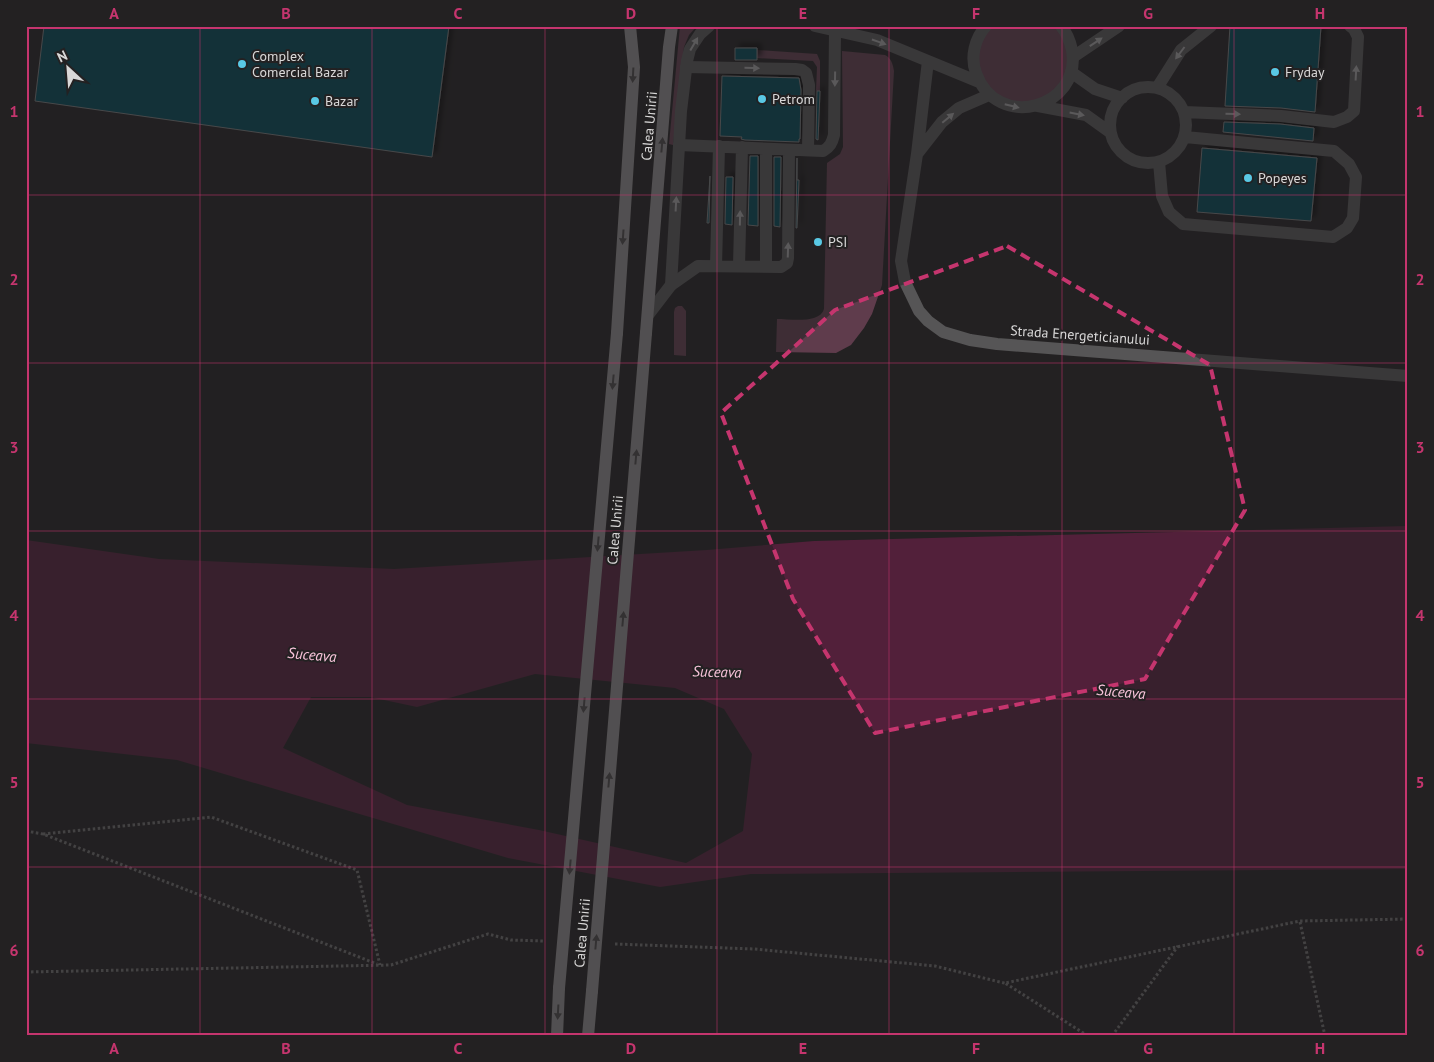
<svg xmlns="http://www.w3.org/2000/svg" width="1434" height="1062" font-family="'PT Sans',sans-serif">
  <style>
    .green { fill: #5f3c4c }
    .water { fill: #52203a; fill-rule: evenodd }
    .building { fill: #004553; stroke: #747778; filter: url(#shadow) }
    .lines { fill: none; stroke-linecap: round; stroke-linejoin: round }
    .path { stroke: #6b6a6a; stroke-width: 3; stroke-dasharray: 2.5 2.5; stroke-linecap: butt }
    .service { stroke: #565556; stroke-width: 12 }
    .minor { stroke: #565556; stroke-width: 12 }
    .tertiary { stroke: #565556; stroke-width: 12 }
    .primary { stroke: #8b8889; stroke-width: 12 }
    .primary-bridge { stroke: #8b8889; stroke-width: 12 }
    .oneway { fill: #9e9d9e }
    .oneway2 { fill: #474546 }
    .marked { fill: none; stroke: #c5356e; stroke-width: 4; stroke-dasharray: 10 6; stroke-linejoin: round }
    .grid { fill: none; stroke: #c5356e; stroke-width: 1; stroke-opacity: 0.55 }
    .poi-dot { fill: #59c8e4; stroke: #232122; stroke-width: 2 }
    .labels { text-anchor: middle; stroke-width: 4; stroke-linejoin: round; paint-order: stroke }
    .poi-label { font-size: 14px; fill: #d9d8d8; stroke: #232122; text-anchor: start }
    .street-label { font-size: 14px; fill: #d9d8d8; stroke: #232122 }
    .water-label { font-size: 15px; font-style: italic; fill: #f8c3da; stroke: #232122 }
    .neatline { fill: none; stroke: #c5356e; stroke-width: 2 }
    .grid-label { font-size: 16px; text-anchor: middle; font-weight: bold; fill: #c5356e }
  </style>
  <defs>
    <filter id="shadow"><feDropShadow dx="4.5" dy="-4.5" stdDeviation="2.5" flood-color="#0009"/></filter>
  </defs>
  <rect width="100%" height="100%" fill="#232122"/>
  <path class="green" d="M680,26H697L689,35L684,47L673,145L669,144Z
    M989,26H1057L1068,42V73L1050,97L1020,105L992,94L977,67L981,37Z
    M757,50L817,54L820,61V91H816L817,67L813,61L757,58Z
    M842,51L885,55C891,58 893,64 894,71L882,285L872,314L864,328L851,345L836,353L776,352L777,319C790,319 820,324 824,309L827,163L840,154L843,147Z
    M678,306H682L686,311V356L674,355V312L675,308Z"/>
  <path class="water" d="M1408,526V869L751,874L660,887L508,858L177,760L26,743V540L159,559L394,569L707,550L814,541ZM535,674L675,688L724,709L752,754L743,831L686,863L539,830L407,805L283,748L311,697H370L417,707Z"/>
  <path class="building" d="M44,26H449L432,157L35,101Z
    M1230,26H1321L1315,112L1281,108L1225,106Z
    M735,48H757V60H735Z
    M722,76L799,78L801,90L800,139H799V142L745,140L741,139L742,137L720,136Z
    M817,91H820L818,140L816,139Z
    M1224,122L1280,124L1314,128L1313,141L1223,132Z
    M1202,148L1317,158L1311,221L1197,212Z
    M750,156H758V226L748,225Z
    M774,157H781L780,227L774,226Z
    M797,158V180H799L797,228H796Z
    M710,176L709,223H707Z
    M726,177H733L732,225L725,224Z"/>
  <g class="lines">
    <path class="path" d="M26,831L43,834L377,964
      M43,834L211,817L357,870L380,965
      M1300,922L1325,1036
      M615,944L754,949L935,966L1008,984
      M26,972L391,965L488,934L511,940L543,941
      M1088,1036L1005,983L1300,921L1408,919
      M1112,1036L1178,946"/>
    <path class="service" d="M686,67L795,69L802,70L806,73L809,85L808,150
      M1071,72L1095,89L1122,98
      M1110 125a38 38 0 1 1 76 0a38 38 0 1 1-76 0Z
      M1157,88L1181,50L1211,26
      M1038,106L1086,115L1111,133
      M1184,112L1281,116L1334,122L1347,117L1354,111L1358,37L1354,29L1350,26
      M679,145L823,151C830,147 832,143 834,135L835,31
      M766,149V267
      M1159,162L1162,196L1169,212L1183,224L1333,237L1347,228L1353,218L1356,177L1349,164L1334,151L1185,137
      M716,266L719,146
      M739,266L742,147
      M671,285L698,266L781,267L787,263L788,258L789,150"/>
    <path class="minor" d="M1073,57L1119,26
      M648,315L671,285L681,111L687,61L690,49L700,34L709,26"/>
    <path class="tertiary" d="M815,26L877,40L979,82
      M986,26C975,38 970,57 976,73C997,132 1082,108 1072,50C1070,41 1067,33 1061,26
      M928,61L917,154L901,261L905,282L919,311L928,321L943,332L970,340L997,344L1408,376
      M917,154L942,122L959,108L989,95"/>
    <path class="primary" d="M617,333L634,67L630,26
      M646,333L669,47L672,26
      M557,1036L559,988
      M588,1036L592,991"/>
    <path class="primary-bridge" d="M559,988L617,333
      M592,991L646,333"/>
  </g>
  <defs><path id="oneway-solid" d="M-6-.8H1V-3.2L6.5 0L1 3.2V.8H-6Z" transform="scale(1.25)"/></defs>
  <g class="oneway">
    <use href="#oneway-solid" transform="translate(879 42) rotate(19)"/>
    <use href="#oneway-solid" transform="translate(1096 42) rotate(-34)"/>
    <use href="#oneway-solid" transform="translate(694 44) rotate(-60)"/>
    <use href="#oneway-solid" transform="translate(1180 53) rotate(127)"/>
    <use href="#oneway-solid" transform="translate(752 68) rotate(1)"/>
    <use href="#oneway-solid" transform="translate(1356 73) rotate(-87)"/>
    <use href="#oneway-solid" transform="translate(835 79) rotate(91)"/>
    <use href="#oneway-solid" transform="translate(1012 106) rotate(14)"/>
    <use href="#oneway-solid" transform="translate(1077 114) rotate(11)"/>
    <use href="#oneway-solid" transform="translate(1233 114) rotate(2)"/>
    <use href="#oneway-solid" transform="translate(948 118) rotate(-40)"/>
    <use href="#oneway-solid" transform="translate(676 204) rotate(-87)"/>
    <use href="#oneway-solid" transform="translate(740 218) rotate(-89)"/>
    <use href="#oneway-solid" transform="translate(788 250) rotate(-88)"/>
  </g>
  <g class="oneway2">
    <use href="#oneway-solid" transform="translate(633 75) rotate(93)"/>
    <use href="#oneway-solid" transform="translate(662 145) rotate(-85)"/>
    <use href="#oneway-solid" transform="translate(623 237) rotate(94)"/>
    <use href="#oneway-solid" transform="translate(613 382) rotate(95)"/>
    <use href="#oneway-solid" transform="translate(636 457) rotate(-85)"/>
    <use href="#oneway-solid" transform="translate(598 544) rotate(95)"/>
    <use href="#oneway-solid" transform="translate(623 619) rotate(-85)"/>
    <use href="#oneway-solid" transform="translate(584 705) rotate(95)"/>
    <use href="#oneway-solid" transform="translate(609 780) rotate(-85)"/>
    <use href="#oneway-solid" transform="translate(570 867) rotate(95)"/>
    <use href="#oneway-solid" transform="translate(596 942) rotate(-85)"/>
    <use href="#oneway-solid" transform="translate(558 1012) rotate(93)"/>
  </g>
  <path d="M0 0H1434V1062H0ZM1007,246L1210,365L1245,510L1145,679L875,733L793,599L721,413L835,310Z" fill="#232122" fill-opacity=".55" fill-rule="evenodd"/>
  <path class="marked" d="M1007,246L1210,365L1245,510L1145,679L875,733L793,599L721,413L835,310Z"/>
  <path class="grid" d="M200,26V1036M372,26V1036M545,26V1036M717,26V1036M889,26V1036M1062,26V1036M1234,26V1036M26,195H1408M26,363H1408M26,531H1408M26,699H1408M26,867H1408"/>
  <g class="poi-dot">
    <circle cx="242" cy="64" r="5"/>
    <circle cx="1275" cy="72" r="5"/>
    <circle cx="762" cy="99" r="5"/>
    <circle cx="315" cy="101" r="5"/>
    <circle cx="1248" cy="178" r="5"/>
    <circle cx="818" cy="242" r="5"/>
  </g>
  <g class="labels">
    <g class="poi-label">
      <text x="252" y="61">Complex<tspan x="252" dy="16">Comercial Bazar</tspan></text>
      <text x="1285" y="77">Fryday</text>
      <text x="772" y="104">Petrom</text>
      <text x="325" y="106">Bazar</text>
      <text x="1258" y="183">Popeyes</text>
      <text x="828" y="247">PSI</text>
    </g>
    <g class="street-label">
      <text transform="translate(649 126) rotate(-85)" y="5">Calea Unirii</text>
      <text transform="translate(1080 335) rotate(4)" y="5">Strada Energeticianului</text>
      <text transform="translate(615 530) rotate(-85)" y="5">Calea Unirii</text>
      <text transform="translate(582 933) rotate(-85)" y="5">Calea Unirii</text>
    </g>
    <g class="water-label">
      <text transform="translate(312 655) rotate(5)" y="5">Suceava</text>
      <text transform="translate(717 672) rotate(2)" y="5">Suceava</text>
      <text transform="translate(1121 692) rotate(5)" y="5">Suceava</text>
    </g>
  </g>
  <rect width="1434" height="1062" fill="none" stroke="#232122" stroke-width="55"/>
  <g transform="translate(68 68) rotate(334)" stroke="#232122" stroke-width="4" paint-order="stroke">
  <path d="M0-4L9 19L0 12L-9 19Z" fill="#d9d8d8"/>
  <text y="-8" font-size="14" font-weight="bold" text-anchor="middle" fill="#d9d8d8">N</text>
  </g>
  <rect x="28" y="28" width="1378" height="1006" class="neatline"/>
  <g class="grid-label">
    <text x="114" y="19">A</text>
    <text x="286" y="19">B</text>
    <text x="458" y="19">C</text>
    <text x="631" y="19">D</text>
    <text x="803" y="19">E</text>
    <text x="976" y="19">F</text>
    <text x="1148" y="19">G</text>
    <text x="1320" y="19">H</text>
    <text x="14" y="117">1</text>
    <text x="1420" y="117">1</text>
    <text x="14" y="285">2</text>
    <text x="1420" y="285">2</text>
    <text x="14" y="453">3</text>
    <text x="1420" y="453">3</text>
    <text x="14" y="621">4</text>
    <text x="1420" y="621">4</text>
    <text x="14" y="788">5</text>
    <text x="1420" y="788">5</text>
    <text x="14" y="956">6</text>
    <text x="1420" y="956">6</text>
    <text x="114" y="1054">A</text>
    <text x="286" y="1054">B</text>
    <text x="458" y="1054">C</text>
    <text x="631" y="1054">D</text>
    <text x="803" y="1054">E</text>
    <text x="976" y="1054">F</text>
    <text x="1148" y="1054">G</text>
    <text x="1320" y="1054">H</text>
  </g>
</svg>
